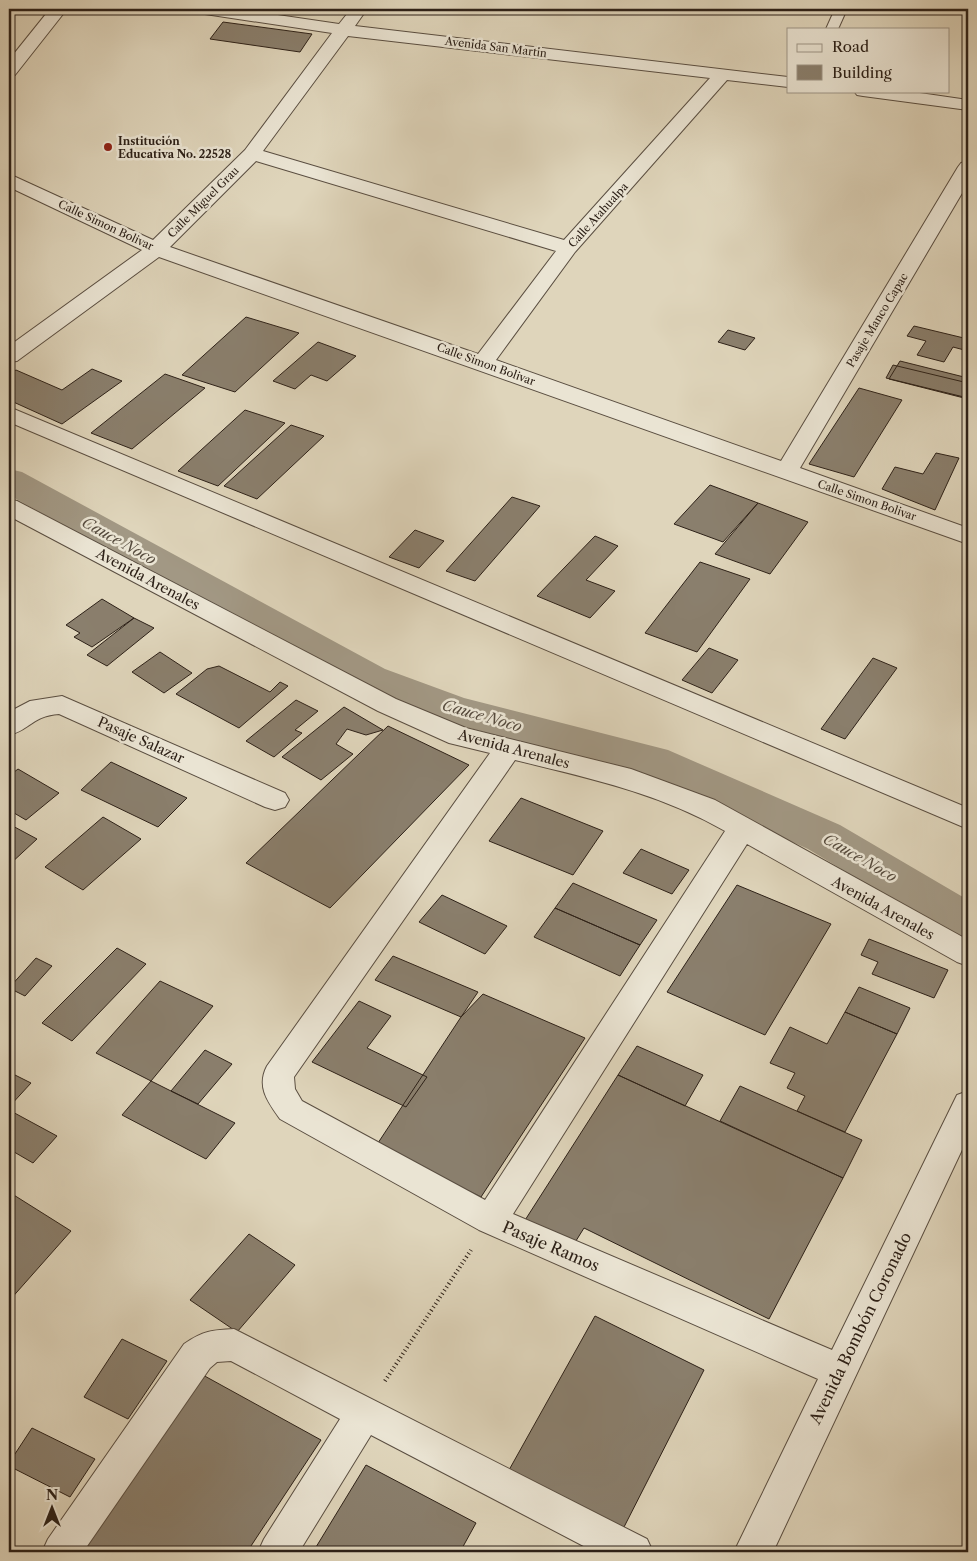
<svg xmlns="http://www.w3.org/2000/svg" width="977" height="1561" font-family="'Libre Caslon Text',serif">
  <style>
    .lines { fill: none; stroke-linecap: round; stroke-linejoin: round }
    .canal { fill: #a29884; fill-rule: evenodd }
    .building { fill: #8a7f6d; stroke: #2d2118 }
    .service-casing { stroke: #5a4e41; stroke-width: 2 }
    .minor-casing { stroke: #5a4e41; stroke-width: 2 }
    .path { stroke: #2d2118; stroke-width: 4; stroke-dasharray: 1 3; stroke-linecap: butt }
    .service { fill: #eae4d3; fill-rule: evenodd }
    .minor { fill: #eae4d3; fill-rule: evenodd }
    .poi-dot { fill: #8f2418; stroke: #eae4d3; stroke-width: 2 }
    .labels { text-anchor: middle; stroke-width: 5; stroke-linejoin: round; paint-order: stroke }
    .far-street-label { font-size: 11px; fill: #2d2118; stroke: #eae4d3 }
    .far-poi-label { font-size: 11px; font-weight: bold; fill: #2d2118; stroke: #eae4d3; text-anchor: start }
    .street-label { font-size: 14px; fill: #2d2118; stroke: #eae4d3 }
    .water-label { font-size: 15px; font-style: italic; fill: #564b3e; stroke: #eae4d3 }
    .near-street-label { font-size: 16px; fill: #2d2118; stroke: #eae4d3 }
  </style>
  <rect width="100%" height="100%" fill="#dfd5bb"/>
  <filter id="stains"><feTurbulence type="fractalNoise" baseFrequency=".004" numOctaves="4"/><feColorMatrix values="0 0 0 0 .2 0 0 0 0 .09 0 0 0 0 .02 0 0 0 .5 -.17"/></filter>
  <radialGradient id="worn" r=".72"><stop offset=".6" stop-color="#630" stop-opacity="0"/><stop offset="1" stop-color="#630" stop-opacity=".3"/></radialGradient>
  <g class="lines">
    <path class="canal" d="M9,469L22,472L385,669L464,698L668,750L840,825L968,900V940L951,935L808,849L640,773L439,720L355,689L9,495Z"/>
  </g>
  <path class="building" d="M223,22L312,34L300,52L210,39Z
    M246,317L299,333L235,392L182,375Z
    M914,326L968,339V351L953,347L944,362L917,355L926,341L907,336Z
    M728,330L755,338L745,350L718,342Z
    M318,342L356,356L327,381L311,375L295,389L273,381Z
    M900,361L968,378V399L889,379Z
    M893,365L968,383V398L886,378Z
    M92,369L122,381L62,424L9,400V395L11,393L9,392V374L16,370L62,390Z
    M165,374L205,388L132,449L91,433Z
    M859,388L902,400L854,477L809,464Z
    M245,410L285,423L218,486L178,471Z
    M291,425L324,436L257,499L224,486Z
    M936,453L959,458L935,510L882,489L895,467L923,474Z
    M710,485L758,503L723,542L674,524Z
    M512,497L540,506L475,581L446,571Z
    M758,503L808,522L770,574L715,554Z
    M415,530L444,541L419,568L389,557Z
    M595,536L618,546L586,580L615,591L590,618L537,596Z
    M700,562L750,579L697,652L645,633Z
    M102,599L134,618L92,647L74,637L80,633L66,625Z
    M134,618L154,628L107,666L87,655Z
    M709,648L738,660L712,693L682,680Z
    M160,652L192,673L164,693L132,672Z
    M873,658L897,668L845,739L821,729Z
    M219,666L270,692L280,682L288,686L239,728L176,694L207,669Z
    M296,700L318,711L295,730L302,733L274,757L246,741Z
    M344,707L383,730L366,735L347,729L336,744L353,754L321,780L282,757Z
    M388,726L469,765L330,908L246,863Z
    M111,762L187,798L158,827L81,790Z
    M18,769L59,793L26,820L9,810V776Z
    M521,798L603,831L573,875L489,841Z
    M103,817L141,839L83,890L45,867Z
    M9,824L37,839L9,865Z
    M641,849L689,870L672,894L623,873Z
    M573,883L657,920L640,945L555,908Z
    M737,885L831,924L765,1035L667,992Z
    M442,895L507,926L485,954L419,922Z
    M555,908L640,945L620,976L534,937Z
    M869,939L948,970L934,998L872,974L878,962L861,955Z
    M117,948L146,964L72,1041L42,1023Z
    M393,956L478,992L461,1017L375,980Z
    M36,958L52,966L25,996L9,988Z
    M160,981L213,1006L151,1081L96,1053Z
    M859,987L910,1008L897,1034L845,1012Z
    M483,994L585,1038L481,1197L376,1146L461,1017Z
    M359,1001L391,1016L367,1048L427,1077L406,1107L312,1062Z
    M845,1012L897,1034L845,1132L797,1111L805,1096L787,1088L795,1073L770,1063L790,1027L827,1044Z
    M637,1046L703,1075L685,1106L618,1075Z
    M205,1050L232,1064L198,1104L171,1091Z
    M9,1072L31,1083L9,1107Z
    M618,1075L843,1178L769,1319L584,1228L569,1252L520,1228Z
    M151,1081L235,1123L206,1159L122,1115Z
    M740,1086L862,1140L843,1178L720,1121Z
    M9,1110L57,1136L33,1163L9,1149Z
    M9,1192L71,1231L9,1301Z
    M249,1234L295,1265L237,1332L190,1300Z
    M595,1316L704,1370L623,1529L509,1470Z
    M122,1339L167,1361L128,1419L84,1397Z
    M201,1374L321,1440L247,1552H73Z
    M32,1428L95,1459L70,1497L9,1466V1463Z
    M366,1465L476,1523L460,1552H313Z"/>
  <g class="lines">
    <g class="service-casing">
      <path id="service" d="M835,9H847L838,29H826Z"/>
    </g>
    <g class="minor-casing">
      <path id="minor" d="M50,9H67L15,75L9,76V60Z
        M197,9H237L339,24L351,9H367L355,26L788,77V87L727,80L575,252L496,360L781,461L958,167L961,163L968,161V183L800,468L968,528V544L159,257L17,361L9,362V346L142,250L9,187V174L153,240L245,150L332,33L205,14L199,13ZM348,36L710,78L564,240L263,151ZM256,161L556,251L478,354L170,247Z
        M854,91H906L968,100V110L863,96L857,95Z
        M9,407L968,808V829L9,422Z
        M9,499L17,501L396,699L466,728L631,769L715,800L968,940V966L957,962L747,844L513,1214L832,1350L957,1095L968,1091V1137L773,1552H734L818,1379L479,1230L280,1119C268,1102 256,1087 267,1066L490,753L449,743L378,711L9,516ZM515,760C588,778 659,793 725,831L485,1200L302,1101L295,1089L294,1077Z
        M62,696L285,793L289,800L285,807L275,810L265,807L59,714C32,716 30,730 9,735V712L30,701Z
        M234,1329L647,1539L653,1552H595L371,1435L299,1552H258L264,1539L340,1419L231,1361L217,1362L210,1368L83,1552H42L48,1539L184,1344C203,1331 212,1330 234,1329Z"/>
    </g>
    <path class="path" d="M385,1381L471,1250"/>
    <use href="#service" class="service"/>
    <use href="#minor" class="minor"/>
  </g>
  <circle class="poi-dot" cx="108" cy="147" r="5"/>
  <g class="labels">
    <g class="far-street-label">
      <text transform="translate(496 47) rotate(7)" y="4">Avenida San Martin</text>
      <text transform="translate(203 202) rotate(-45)" y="4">Calle Miguel Grau</text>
      <text transform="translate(598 215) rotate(-48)" y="4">Calle Atahualpa</text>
      <text transform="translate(106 225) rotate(25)" y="4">Calle Simon Bolivar</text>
      <text transform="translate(877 320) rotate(-59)" y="4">Pasaje Manco Capac</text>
      <text transform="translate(486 364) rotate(20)" y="4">Calle Simon Bolivar</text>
      <text transform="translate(867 500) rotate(19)" y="4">Calle Simon Bolivar</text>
    </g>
    <g class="far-poi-label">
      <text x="118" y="145">Institución<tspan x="118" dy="13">Educativa No. 22528</tspan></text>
    </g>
    <g class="street-label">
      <text transform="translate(148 579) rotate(28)" y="5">Avenida Arenales</text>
      <text transform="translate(141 740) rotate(24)" y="5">Pasaje Salazar</text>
      <text transform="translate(514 749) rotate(15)" y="5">Avenida Arenales</text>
      <text transform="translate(883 908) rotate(29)" y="5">Avenida Arenales</text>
    </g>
    <g class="water-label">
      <text transform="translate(119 541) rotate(29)" y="5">Cauce Noco</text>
      <text transform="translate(482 716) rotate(16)" y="5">Cauce Noco</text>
      <text transform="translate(860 858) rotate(30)" y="5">Cauce Noco</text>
    </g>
    <g class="near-street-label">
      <text transform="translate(551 1246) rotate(23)" y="6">Pasaje Ramos</text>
      <text transform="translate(860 1328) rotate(-64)" y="6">Avenida Bombón Coronado</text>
    </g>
  </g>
  <rect width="977" height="1561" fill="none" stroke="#dfd5bb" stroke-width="30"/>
  <rect x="10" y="10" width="957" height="1541" fill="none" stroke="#2d2118" stroke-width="2.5"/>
  <rect x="15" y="15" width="947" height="1531" fill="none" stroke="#2d2118"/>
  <rect x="787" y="28" width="162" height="65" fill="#eae4d3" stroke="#9e9688"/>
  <rect x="797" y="44" width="25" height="8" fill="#eae4d3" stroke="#9e9688"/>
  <text x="832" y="52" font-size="15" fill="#2d2118">Road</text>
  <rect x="797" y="65" width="25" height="15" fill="#8a7f6d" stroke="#9e9688"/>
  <text x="832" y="78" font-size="15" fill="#2d2118">Building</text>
  <g transform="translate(52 1508)" stroke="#eae4d3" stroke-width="4" paint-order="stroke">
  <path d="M0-4L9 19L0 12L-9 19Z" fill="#2d2118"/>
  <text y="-8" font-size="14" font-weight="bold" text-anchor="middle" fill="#2d2118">N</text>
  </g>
  <rect width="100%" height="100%" filter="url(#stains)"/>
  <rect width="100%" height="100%" fill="url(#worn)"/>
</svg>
